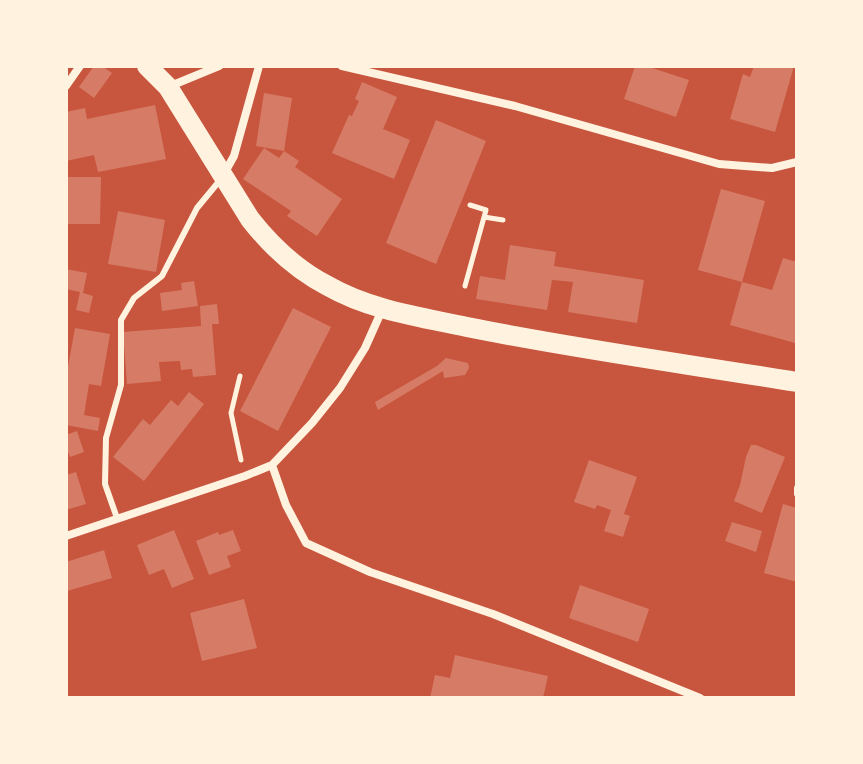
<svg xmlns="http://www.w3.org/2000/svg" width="863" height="764" font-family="'DejaVu Sans',sans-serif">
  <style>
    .building { fill: #d67c66 }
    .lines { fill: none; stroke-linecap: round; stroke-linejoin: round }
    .path { stroke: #fff3e0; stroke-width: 5 }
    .service { stroke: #fff3e0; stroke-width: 6 }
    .minor { stroke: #fff3e0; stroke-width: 8 }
    .primary { stroke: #fff3e0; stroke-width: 20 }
  </style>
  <rect width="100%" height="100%" fill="#c8553d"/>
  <path class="building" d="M94,66H102L112,73L94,98L79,87Z
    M635,66H646L689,80L676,117L624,99Z
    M754,66H794L775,132L730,119L743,74L750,77Z
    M362,82L397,97L383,129L410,140L394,179L332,153L349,115L352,116L359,101L355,99Z
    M264,93L292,98L284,151L256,146Z
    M155,105L166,159L98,172L94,155L66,161V112L85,108L87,119Z
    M436,120L486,141L436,264L386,243Z
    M264,148L279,158L284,151L299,161L295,167L342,199L317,236L287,216L291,211L243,179Z
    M66,177H101L100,224H66Z
    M721,189L765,201L742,282L698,270Z
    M118,211L165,220L156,272L108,264Z
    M510,245L556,252L554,266L644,280L637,323L568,312L573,282L552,280L547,310L476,299L480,276L505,280Z
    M783,258L797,262V335L795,343L730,325L742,282L772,290Z
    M66,269L87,273L83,293L93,296L89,313L76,310L80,292L66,289Z
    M194,281L198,306L162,311L160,293L182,290L181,283Z
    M217,304L219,324H212L216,375L193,377L192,369L181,370L180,361L159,362L161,381L127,384L123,332L201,326L200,306Z
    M293,308L331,327L278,431L240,411Z
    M75,328L110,334L101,386L89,384L84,415L100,418L98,431L66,425V378Z
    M446,358L468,363L469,368L465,375L444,378L443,371L378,410L375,402L437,366Z
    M189,392L204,404L144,481L113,457L143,419L150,425L171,400L178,406Z
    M77,431L84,452L70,457L66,447V435Z
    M751,445H756L785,457L762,513L734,501L740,485L746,457Z
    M589,460L637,477L624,514L630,516L623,537L604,531L611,510L597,505L595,509L574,502Z
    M76,472L86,504L66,510V475Z
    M783,504L797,508V582L764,573Z
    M732,522L762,531L756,552L725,541Z
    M174,530L194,579L172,588L164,569L149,575L137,545Z
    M233,530L241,551L227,556L231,567L209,575L196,541L218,532L219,535Z
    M104,550L112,578L67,591L66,562Z
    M580,585L649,609L638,642L569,618Z
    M244,599L257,648L202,661L190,613Z
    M455,655L548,676L543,698H430L435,675L450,678Z"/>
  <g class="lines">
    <path class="path" d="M484,217L503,220
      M465,286L486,210L470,205
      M240,376L231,413L241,460"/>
    <path class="service" d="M797,488V494
      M117,518L105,484L106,438L121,385V320L134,298L162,276L197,208L221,179"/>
    <path class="minor" d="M342,66L515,106L719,164L772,168L797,162
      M66,86L80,66
      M168,87L219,66
      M225,172L234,156L259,66
      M272,465L286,505L306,543L370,572L493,614L700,698
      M66,536L245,476L272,465L312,423L340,388L365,348L382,310"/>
    <path class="primary" d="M147,66L168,87L250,219C271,246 297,270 328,286C370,310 420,317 467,327C576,349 687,364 797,382"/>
  </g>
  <rect width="863" height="764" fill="none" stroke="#fff3e0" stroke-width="136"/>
</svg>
